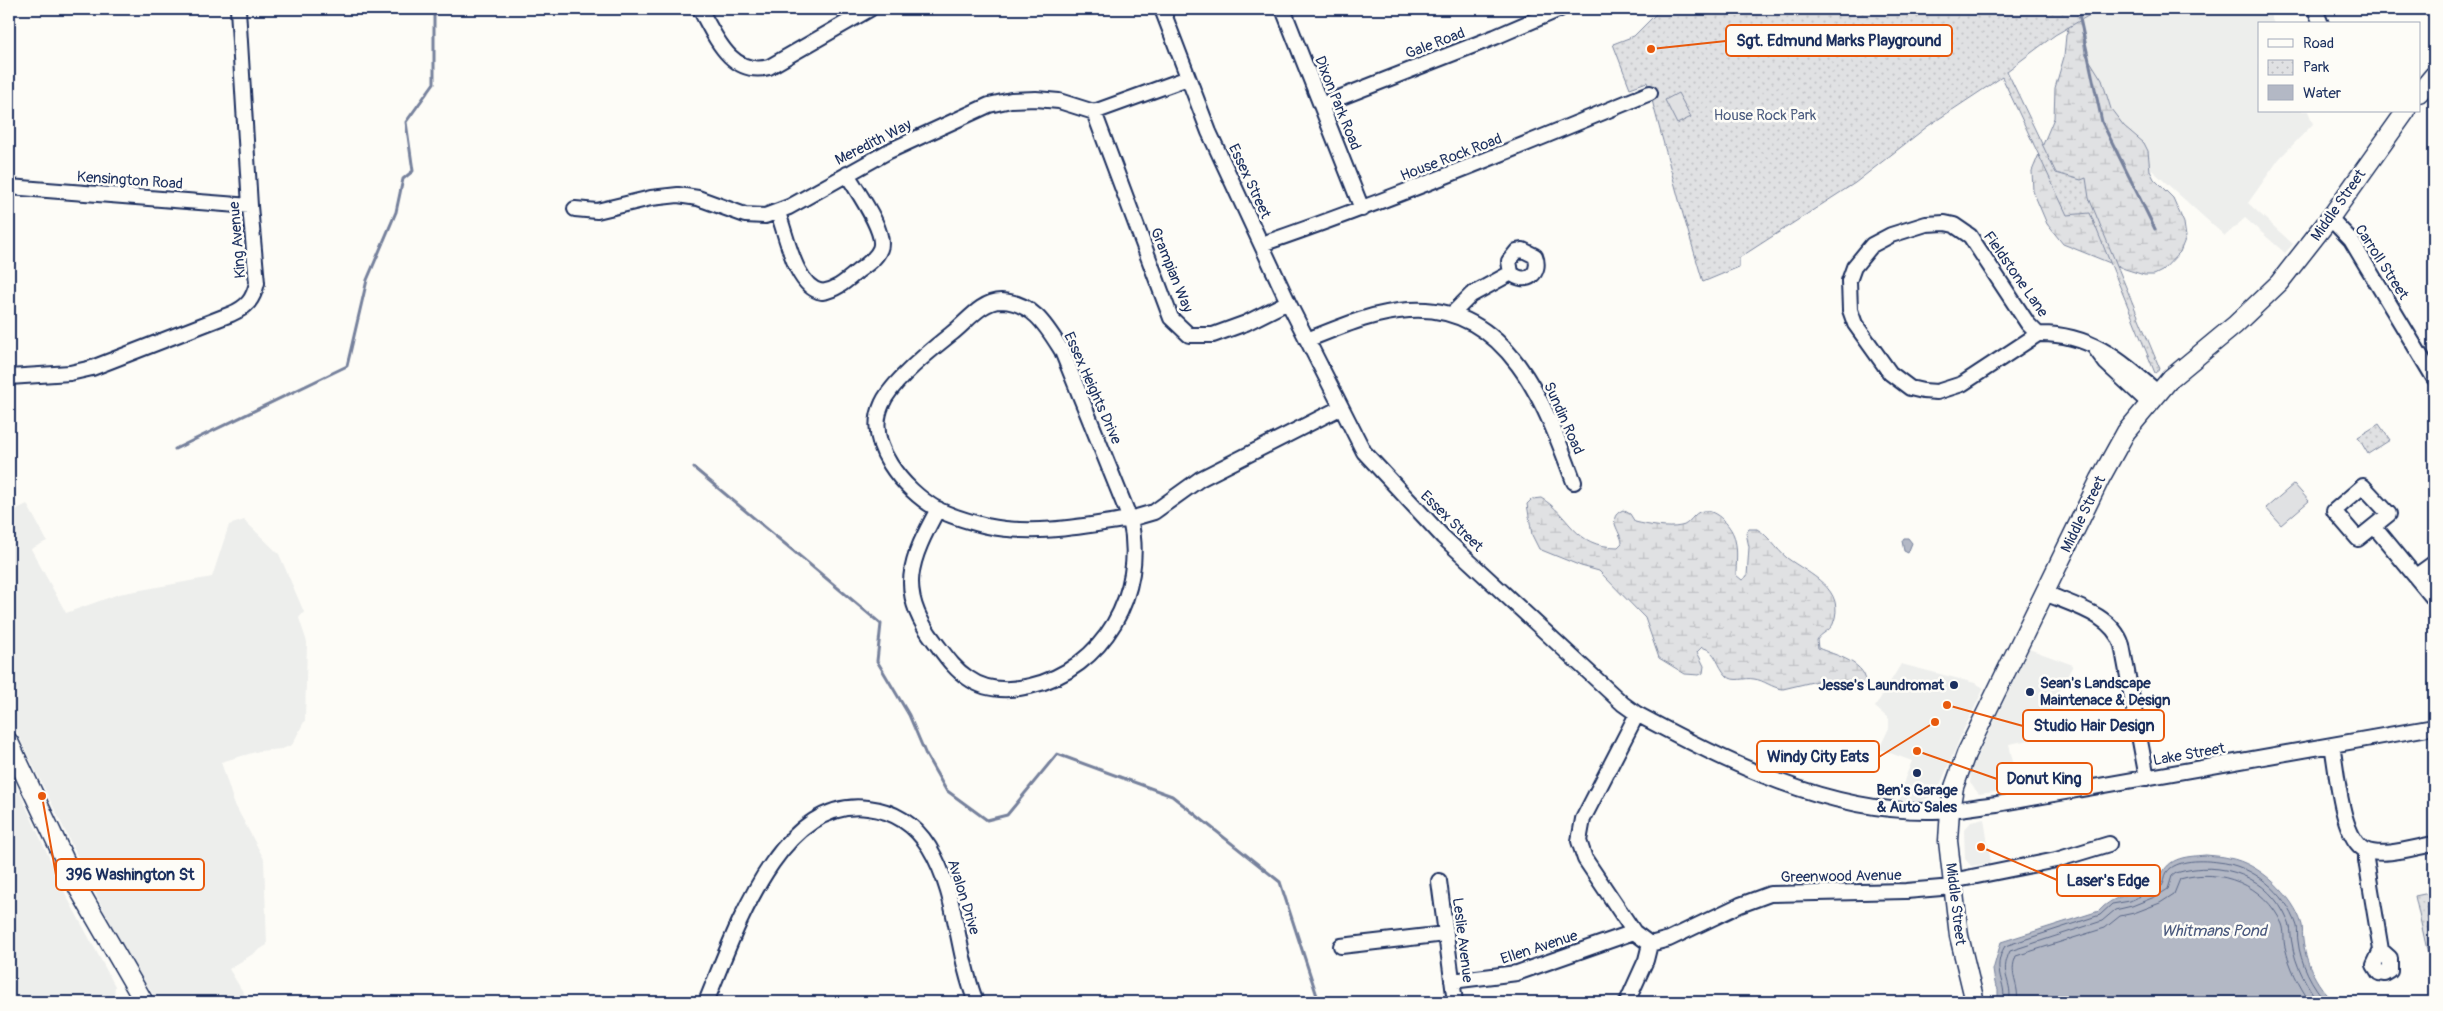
<svg xmlns="http://www.w3.org/2000/svg" width="2443" height="1011" font-family="Pangolin,sans-serif">
  <style>
    .built { fill: #edeeec }
    .wetland { fill: url(#wetland-marsh); stroke: #7e88a0 }
    .park { fill: url(#park-dots); stroke: #7e88a0 }
    .pitch { fill: #e0e1e3; stroke: #7e88a0 }
    .water { fill: #b3b8c5; stroke: #76819c }
    .lines { fill: none; stroke-linecap: round; stroke-linejoin: round }
    .shore { stroke: #586687; stroke-width: 1 }
    .stream { stroke: #76819c; stroke-width: 3 }
    .minor-casing { stroke: #1b2f5e; stroke-width: 18 }
    .major-casing { stroke: #1b2f5e; stroke-width: 21 }
    .minor { stroke: #fdfcf7; stroke-width: 14 }
    .major { stroke: #fdfcf7; stroke-width: 18 }
    .poi-dot { fill: #1b2f5e; stroke: #fdfcf7; stroke-width: 2 }
    .labels { text-anchor: middle; stroke-width: 5; stroke-linejoin: round; paint-order: stroke }
    .street-label { font-size: 15px; fill: #1b2f5e; stroke: #fdfcf7 }
    .park-label { font-size: 15px; fill: #4c5c7f; stroke: #fdfcf7 }
    .poi-label { font-size: 15px; font-weight: bold; fill: #1b2f5e; stroke: #fdfcf7; text-anchor: start }
    .water-label { font-size: 16px; font-style: italic; fill: #49587d; stroke: #fdfcf7 }
    .leader { fill: none; stroke: #e8590c; stroke-width: 2 }
    .callout-dot { fill: #e8590c; stroke: #fdfcf7; stroke-width: 2 }
    .callout { fill: #fdfcf7; stroke: #e8590c; stroke-width: 2 }
    .callout-label { font-size: 16px; text-anchor: middle; font-weight: bold; fill: #1b2f5e }
  </style>
  <defs>
    <pattern id="wetland-marsh" width="20" height="14" patternUnits="userSpaceOnUse" patternTransform="scale(1.25)"><rect width="20" height="14" fill="#e0e1e3"/><path d="M1 5h8M5 5V1M11 12h8M15 12V8" fill="none" stroke="#c0c1c5"/></pattern>
    <pattern id="park-dots" width="8" height="8" patternUnits="userSpaceOnUse" patternTransform="scale(1.25)"><rect width="8" height="8" fill="#e0e1e3"/><path d="M2 2h.1M6 6h.1" fill="none" stroke="#c0c1c5" stroke-width="1.8" stroke-linecap="round"/></pattern>
  </defs>
  <rect width="100%" height="100%" fill="#fdfcf7"/>
  <filter id="ink" filterUnits="userSpaceOnUse"><feTurbulence type="fractalNoise" baseFrequency=".02" numOctaves="2"/><feDisplacementMap in="SourceGraphic" scale="10" xChannelSelector="R" yChannelSelector="G"/><feConvolveMatrix kernelMatrix="1 2 1 2 8 2 1 2 1" color-interpolation-filters="sRGB"/></filter>
  <g filter="url(#ink)">
    <path class="built" d="M2100,9H2268L2274,24H2259V111H2308L2313,124L2279,159L2248,203L2293,244L2285,253L2245,218L2225,236L2104,127L2070,26Z
      M27,504L47,541L31,549L66,613L119,594L212,577L229,525L244,520L279,554L304,612L299,618L307,642L305,720L292,745L282,749L259,751L221,762L234,803L264,859L267,945L229,969L249,1002H158L132,962L107,917L9,716V513Z
      M2029,649L2073,665L2052,706L2040,738L2009,744L2019,789L1979,794L1970,783L1971,770Z
      M1901,664L1975,683L1984,688L1963,731L1941,783L1929,798L1918,802L1899,801L1905,778L1912,761L1879,749L1889,728V719L1875,707Z
      M9,769L67,897L115,986L114,997L107,1002H9Z
      M1984,819L1991,863L1971,866L1965,859L1964,830L1971,822Z"/>
    <path class="wetland" d="M2080,17L2085,53L2102,80L2111,109L2124,126L2144,143L2148,151L2150,171L2154,179L2173,198L2184,223L2186,237L2180,252L2162,271L2154,275H2144L2125,269L2063,244L2047,224L2033,191L2032,171L2054,118L2055,88L2064,57L2066,35L2069,26Z
      M1541,498C1571,515 1572,547 1618,547L1622,543C1621,531 1605,518 1623,510L1630,514L1635,522C1648,525 1668,529 1681,526C1690,525 1693,512 1703,511C1716,509 1733,527 1735,540C1738,551 1736,564 1736,575L1742,580L1747,576L1749,547L1746,533L1749,529H1757C1769,536 1776,549 1787,558C1809,574 1847,589 1833,624C1830,631 1821,633 1817,640L1818,648C1834,655 1869,662 1866,687L1852,689L1821,680L1783,689C1772,688 1764,680 1754,679C1744,677 1734,683 1727,676C1716,665 1718,652 1702,647L1697,652L1704,666L1703,673L1699,675L1685,674L1659,658L1645,618L1599,571L1581,566L1539,549L1532,535L1527,504L1532,499Z"/>
    <path class="park" d="M1661,9H2100L2055,35L2007,71L2056,173L2081,180L2086,178L2089,198L2160,369L2155,373L2090,213L2067,215L2002,77L1928,126L1855,183L1739,258V267L1703,282L1682,211L1647,82L1630,88L1613,44L1634,36Z
      M2379,424L2390,440L2368,454L2358,437Z
      M2434,892V954L2429,959L2415,896Z"/>
    <path class="pitch" d="M1678,93L1691,117L1677,124L1665,100Z
      M2294,484L2309,501L2281,525L2266,508Z"/>
    <path class="water" d="M1904,538H1908L1912,543L1908,553L1904,551L1902,541Z
      M2206,855C2214,856 2222,856 2229,858C2259,863 2294,896 2302,925C2303,930 2302,935 2303,940C2305,961 2318,991 2337,1002H1992L1998,1001V989L1995,983L1993,970L2001,942L2099,911C2115,893 2138,894 2159,882C2166,857 2183,857 2206,855Z"/>
    <g class="lines">
      <path class="shore" d="M2003,1002C2008,983 1990,971 2005,946L2100,915L2112,904L2130,901L2162,886C2165,882 2164,877 2167,872C2176,859 2204,860 2218,862C2252,865 2286,892 2297,926C2298,931 2297,936 2298,941C2300,962 2312,987 2327,1002
        M2009,1002C2014,982 1998,976 2010,951L2102,921L2115,910L2132,906L2157,896L2168,889L2172,876L2176,873C2221,859 2269,876 2288,921C2292,929 2290,935 2292,943C2295,966 2306,983 2318,1002
        M2017,1002C2020,984 2008,975 2016,956L2105,928L2120,916L2134,913L2160,903L2174,894L2180,879C2220,867 2265,885 2282,924C2285,932 2283,939 2285,947C2290,968 2298,984 2310,1002"/>
      <path class="stream" d="M2078,9L2102,122L2155,229
        M175,449L347,366L367,280L396,212L403,179L413,171L406,122L434,83V9
        M694,468L881,624L877,661L909,715L926,755L946,790L987,820L1007,815L1057,754L1172,796L1280,882L1319,1002"/>
      <g class="minor-casing">
        <path id="minor" d="M700,9C715,36 731,77 769,67L870,9
          M1162,9L1209,132L1288,302L1364,452L1443,537L1623,704L1637,714C1729,763 1827,813 1933,811C1955,811 1976,806 1997,804L2434,727
          M1283,9L1362,209
          M2315,9L2321,24
          M1321,105L1495,37L1560,9
          M1094,112L1171,318L1189,335H1213L1246,323L1288,302
          M9,187L250,206
          M575,209L597,211L651,198L678,195L698,198L745,215L765,216L789,207L889,151L989,105L1011,100L1036,99L1059,101L1094,112L1188,78
          M778,213C787,236 795,287 822,292C837,290 847,280 858,271C866,265 876,259 880,249C887,232 856,190 847,174
          M2330,218L2351,240L2434,378
          M1262,244C1393,199 1521,146 1650,93
          M1452,314L1471,295L1511,273L1509,261L1517,251L1523,250L1535,256C1542,273 1526,286 1511,273
          M2038,334L1962,384L1937,392L1923,391L1910,388L1890,373L1855,324L1850,310L1849,281L1854,267L1872,245L1891,235L1926,224L1945,223L1954,225L1970,236L2028,324L2038,334C2090,333 2120,360 2157,392
          M1307,340C1340,327 1373,312 1409,310C1508,303 1546,406 1574,482
          M2095,348L2106,363L2149,403
          M9,377L70,373L92,368L231,314C247,307 253,300 257,283L250,206L238,9
          M2363,486L2389,514L2358,539L2334,511Z
          M938,509C910,560 896,592 935,642C945,655 954,669 968,678C986,691 1009,691 1030,686C1104,669 1147,592 1130,519C1084,526 1034,536 987,526C971,522 952,517 937,509C904,490 864,444 882,404C891,382 932,349 951,334C966,323 981,301 1001,301C1033,302 1047,327 1062,351L1130,519L1154,512L1200,479L1340,408
          M2374,526L2434,599
          M2416,576L2434,563
          M2045,593C2072,605 2112,614 2122,645L2147,778
          M2332,745C2337,771 2341,838 2365,850C2384,858 2415,847 2434,844
          M2366,850V860L2381,950L2390,958V971L2385,974L2379,973L2374,965L2381,950
          M1439,881L1455,1002
          M1952,881L2056,860L2109,844
          M1650,944L1669,939L1740,905L1770,894L1906,891L1953,887
          M1341,946L1445,934
          M1452,981L1517,973L1634,932
          M706,1002C733,938 778,796 868,808C894,811 915,825 929,847C958,894 956,953 976,1002
          M1627,1002L1646,960L1650,944L1634,932L1585,859L1579,841L1583,819L1637,714"/>
      </g>
      <g class="major-casing">
        <path id="major" d="M2419,93L2434,75
          M9,742L78,888L144,1002
          M1975,1002L1959,936L1948,841L1950,810L1954,787L1966,754L2100,479L2126,432L2171,378L2235,325L2279,283L2330,218L2406,111"/>
      </g>
      <use href="#minor" class="minor"/>
      <use href="#major" class="major"/>
    </g>
  </g>
  <g class="poi-dot">
    <circle cx="1954" cy="685" r="5"/>
    <circle cx="2030" cy="692" r="5"/>
    <circle cx="1917" cy="773" r="5"/>
  </g>
  <g class="labels">
    <g class="street-label">
      <text transform="translate(1435 43) rotate(-21)" y="5">Gale Road</text>
      <text transform="translate(1338 103) rotate(68)" y="5">Dixon Park Road</text>
      <text transform="translate(873 142) rotate(-27)" y="5">Meredith Way</text>
      <text transform="translate(1451 157) rotate(-21)" y="5">House Rock Road</text>
      <text transform="translate(130 180) rotate(4)" y="5">Kensington Road</text>
      <text transform="translate(1250 181) rotate(65)" y="5">Essex Street</text>
      <text transform="translate(2338 205) rotate(-55)" y="5">Middle Street</text>
      <text transform="translate(237 240) rotate(-95)" y="5">King Avenue</text>
      <text transform="translate(2382 262) rotate(57)" y="5">Carroll Street</text>
      <text transform="translate(1172 270) rotate(68)" y="5">Grampian Way</text>
      <text transform="translate(2016 274) rotate(55)" y="5">Fieldstone Lane</text>
      <text transform="translate(1093 388) rotate(66)" y="5">Essex Heights Drive</text>
      <text transform="translate(1564 418) rotate(66)" y="5">Sundin Road</text>
      <text transform="translate(2083 514) rotate(-64)" y="5">Middle Street</text>
      <text transform="translate(1452 521) rotate(44)" y="5">Essex Street</text>
      <text transform="translate(2189 754) rotate(-10)" y="5">Lake Street</text>
      <text transform="translate(1841 876) rotate(-1)" y="5">Greenwood Avenue</text>
      <text transform="translate(964 897) rotate(73)" y="5">Avalon Drive</text>
      <text transform="translate(1956 904) rotate(83)" y="5">Middle Street</text>
      <text transform="translate(1463 940) rotate(83)" y="5">Leslie Avenue</text>
      <text transform="translate(1539 947) rotate(-18)" y="5">Ellen Avenue</text>
    </g>
    <g class="park-label">
      <text x="1765" y="120">House Rock Park</text>
    </g>
    <g class="poi-label">
      <text x="2040" y="688">Sean's Landscape<tspan x="2040" dy="17">Maintenace &amp; Design</tspan></text>
      <text x="1944" y="690" text-anchor="end">Jesse's Laundromat</text>
      <text x="1917" y="795" text-anchor="middle">Ben's Garage<tspan x="1917" dy="17">&amp; Auto Sales</tspan></text>
    </g>
    <g class="water-label">
      <text x="2214" y="936">Whitmans Pond</text>
    </g>
  </g>
  <path class="leader" d="M1651 49L1726 41M1947 705L2023 726M1935 722L1879 757M1917 751L1997 779M42 796L56 875M1981 847L2057 880"/>
  <g class="callout-dot">
    <circle cx="1651" cy="49" r="5"/>
    <circle cx="1947" cy="705" r="5"/>
    <circle cx="1935" cy="722" r="5"/>
    <circle cx="1917" cy="751" r="5"/>
    <circle cx="42" cy="796" r="5"/>
    <circle cx="1981" cy="847" r="5"/>
  </g>
  <g class="callout">
    <rect x="1726" y="25" width="226" height="31" rx="5"/>
    <rect x="2023" y="710" width="141" height="31" rx="5"/>
    <rect x="1757" y="741" width="122" height="31" rx="5"/>
    <rect x="1997" y="763" width="95" height="31" rx="5"/>
    <rect x="56" y="859" width="148" height="31" rx="5"/>
    <rect x="2057" y="865" width="103" height="31" rx="5"/>
  </g>
  <g class="callout-label">
    <text x="1839" y="46">Sgt. Edmund Marks Playground</text>
    <text x="2094" y="731">Studio Hair Design</text>
    <text x="1818" y="762">Windy City Eats</text>
    <text x="2044" y="784">Donut King</text>
    <text x="130" y="880">396 Washington St</text>
    <text x="2108" y="886">Laser's Edge</text>
  </g>
  <rect width="2443" height="1011" fill="none" stroke="#fdfcf7" stroke-width="30"/>
  <rect x="15" y="15" width="2413" height="981" fill="none" stroke="#1b2f5e" stroke-width="2" filter="url(#ink)"/>
  <rect x="2258" y="22" width="162" height="90" fill="#fdfcf7" stroke="#a3aaba"/>
  <rect x="2268" y="39" width="25" height="8" fill="#fdfcf7" stroke="#a3aaba"/>
  <text x="2303" y="48" font-size="15" fill="#1b2f5e">Road</text>
  <rect x="2268" y="60" width="25" height="15" fill="url(#park-dots)" stroke="#a3aaba"/>
  <text x="2303" y="72" font-size="15" fill="#1b2f5e">Park</text>
  <rect x="2268" y="85" width="25" height="15" fill="#b3b8c5" stroke="#a3aaba"/>
  <text x="2303" y="98" font-size="15" fill="#1b2f5e">Water</text>
</svg>
